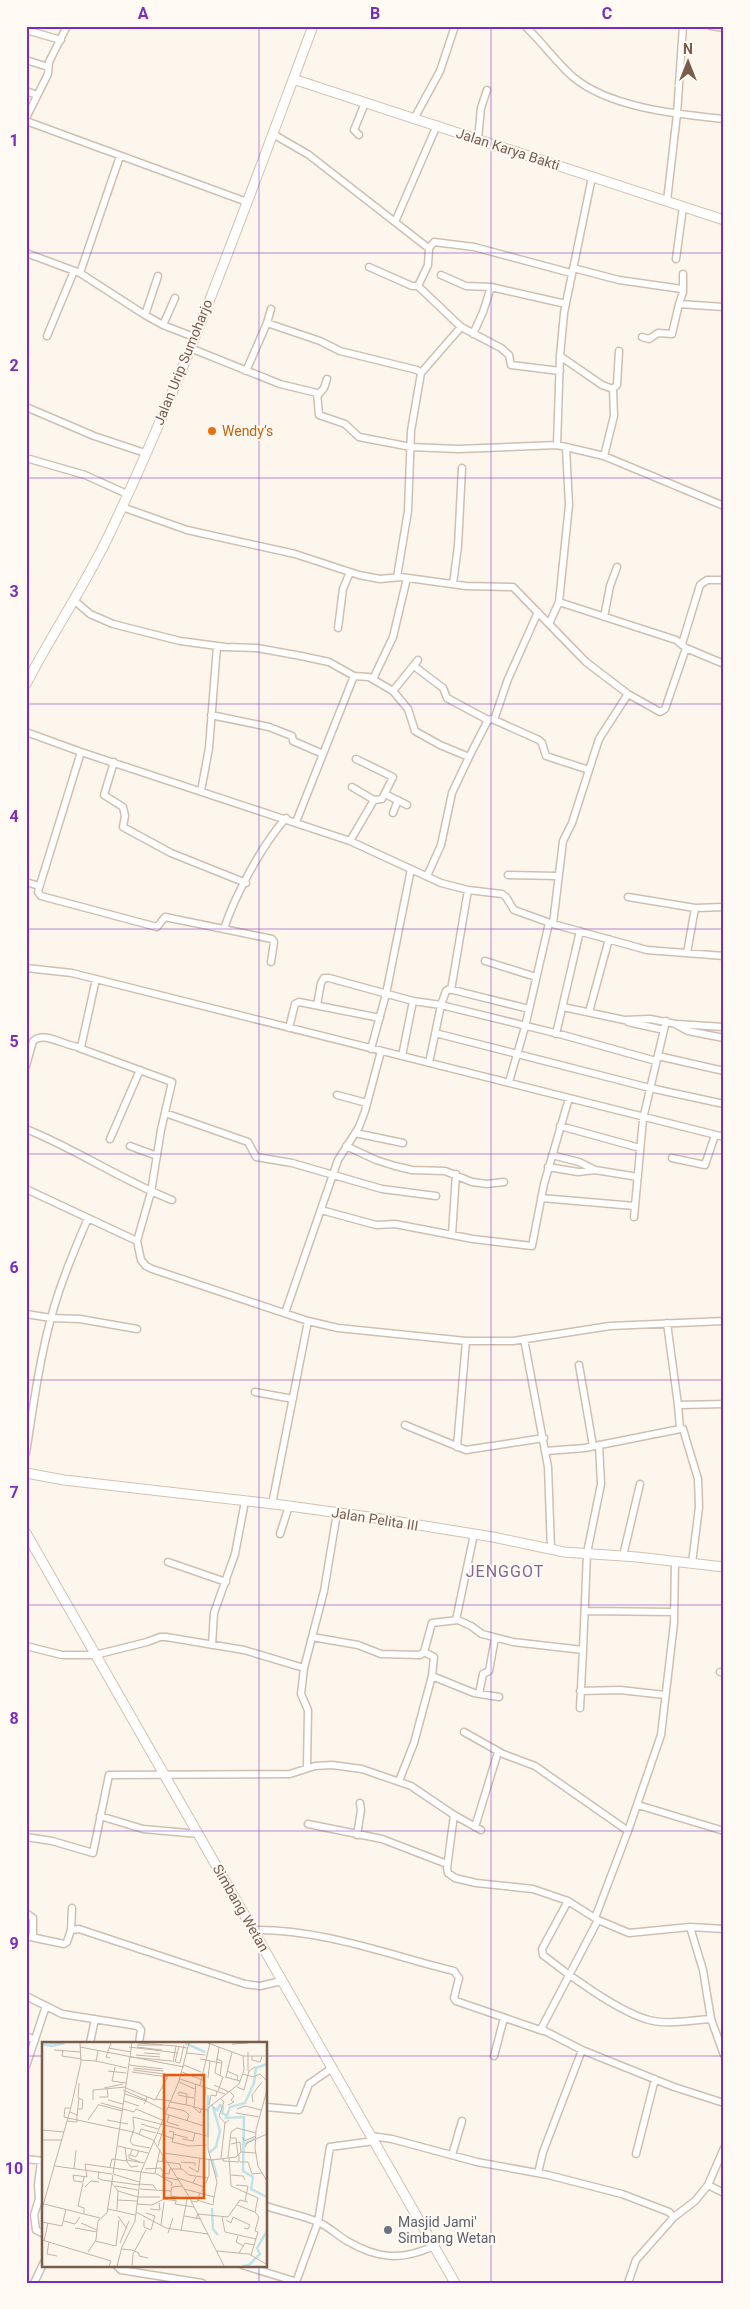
<svg xmlns="http://www.w3.org/2000/svg" width="750" height="2309" font-family="Roboto,sans-serif">
  <style>
    .lines { fill: none; stroke-linecap: round; stroke-linejoin: round }
    .street-casing { stroke: #d1beb0; stroke-width: 9 }
    .secondary-casing { stroke: #d6c0b0; stroke-width: 11 }
    .street { stroke: #fff; stroke-width: 6 }
    .secondary { stroke: #fff; stroke-width: 9 }
    .grid { fill: none; stroke: #7b2cbf; stroke-width: 1; stroke-opacity: 0.55 }
    .food-dot { fill: #e8710a; stroke: #fffaf3; stroke-width: 2 }
    .worship-dot { fill: #6b7280; stroke: #fffaf3; stroke-width: 2 }
    .labels { text-anchor: middle; stroke-width: 4; stroke-linejoin: round; paint-order: stroke }
    .street-label { font-size: 14px; fill: #7a5c4d; stroke: #fffaf3 }
    .food-label { font-size: 14px; fill: #c56008; stroke: #fffaf3; text-anchor: start }
    .worship-label { font-size: 14px; fill: #5b616d; stroke: #fffaf3; text-anchor: start }
    .quarter-label { font-size: 16px; letter-spacing: 1px; fill: #846695; stroke: #fffaf3 }
    .inset-river { fill: none; stroke: #bfe3e8; stroke-width: 2.5 }
    .inset-road { fill: none; stroke: #c5b3a7; stroke-width: 1 }
    .view { fill: #e8590c; fill-opacity: 0.15; stroke: #e8590c; stroke-width: 2.5 }
    .inset-edge { fill: none; stroke: #7a5c4d; stroke-width: 2.5 }
    .neatline { fill: none; stroke: #7b2cbf; stroke-width: 2 }
    .grid-label { font-size: 16px; text-anchor: middle; font-weight: bold; fill: #7b2cbf }
  </style>
  <rect width="100%" height="100%" fill="#fdf6ec"/>
  <g class="lines">
    <g class="street-casing">
      <path id="street" d="M525,26C542,42 556,62 573,77C610,108 677,114 724,119
        M711,26L724,28
        M26,30L61,40
        M26,60L48,67
        M26,91L37,95
        M415,117L440,71L455,26
        M26,118L48,74L49,62L67,26
        M26,121L247,202
        M273,134L309,155L427,247H430L434,242L474,247L571,273
        M359,135L354,130L365,103
        M478,139L481,108L487,90
        M667,201L677,114L683,26
        M395,222L437,125
        M26,253L80,273L145,315L163,325L194,337
        M676,259L683,207
        M369,267L412,286H418L461,327L501,348L509,355L511,365L560,371
        M573,268L619,280L682,289L683,292L679,304L724,307
        M80,273L120,156
        M683,274V290
        M441,275L466,286L491,287L566,304
        M418,286L428,265L429,248
        M145,315L158,276
        M267,323L271,309
        M163,325L175,298
        M473,334L483,312L491,287
        M47,336L74,271
        M642,337L649,339L658,333L672,334L679,304
        M190,348L280,384L317,393L319,415L345,424L359,437L411,447L458,449L557,445L566,447L569,505L559,602L676,640L686,648
        M560,356L602,385L613,389L617,385L619,351
        M246,371L267,323L320,341L340,351L417,370L421,373L411,431L408,511L397,577
        M421,373L461,327
        M318,395L324,388L327,379
        M26,407L94,436L145,453
        M557,445L560,356L564,313L592,177
        M566,447L604,456L724,506
        M604,456L614,416L613,389
        M26,458L85,475L127,494
        M122,507L187,530L295,554L359,575L380,579L401,577L466,586L513,587L586,662L628,694L660,712L665,709L686,648L724,664
        M453,584L458,546L462,468
        M75,601L90,614L113,624L180,641L225,647L257,648L301,656L329,662L354,676L369,677L393,691L408,709L415,731L440,745L469,757L452,793L441,845L427,876
        M604,617L610,586L617,567
        M549,624L559,602
        M338,628L343,589L350,572
        M682,644L700,585L707,580H724
        M414,666L443,688L447,698L488,720
        M373,679L393,637L407,578
        M393,691L418,660
        M211,715L269,727L292,736L293,741L323,754
        M494,720L508,679L538,612
        M26,732L81,752L350,841L441,883L468,890L502,894L506,897L514,910L553,924L647,950L724,956
        M81,752L39,888L38,892L41,896L157,927L165,917L272,939L274,942L271,962
        M469,757L488,720L492,719L539,740L542,743L546,756L589,770
        M356,759L393,777L382,799L374,800
        M114,762L104,795L123,807L125,816L123,827L171,853L246,883
        M201,791L209,748L217,646
        M385,794L407,805
        M393,813L398,800
        M296,822L354,676
        M350,841L374,800L352,787
        M508,875L557,876
        M26,882L39,886
        M628,897L695,908
        M553,924L563,841L572,823L599,739L628,694
        M224,929C235,895 262,845 286,818
        M687,953L695,908L724,907
        M485,961L536,977
        M26,968L72,973L724,1137
        M451,990L468,890
        M317,1005L321,983L324,978H329L413,1001L441,1005L446,991L449,989L529,1009
        M563,1007L624,1020L650,1019L676,1024L724,1027
        M589,1012L609,939
        M628,1022L664,1030
        M677,1025L688,1031L724,1038
        M289,1028L295,1004L299,1002L380,1018
        M435,1033L650,1088L724,1104
        M556,1034L580,931
        M79,1048L172,1082L161,1130L151,1192L137,1241L141,1260L146,1266L152,1269L308,1321L338,1328L466,1341H513L610,1326L724,1321
        M371,1049L386,994L411,869
        M402,1056L413,1001
        M658,1056L724,1071
        M429,1063L441,1005L563,1035L656,1061
        M26,1066L33,1041C45,1030 67,1048 81,1047L96,979
        M509,1082L525,1027L549,923
        M337,1095L367,1103
        M165,1113L248,1142L256,1157L292,1163L382,1189L436,1196
        M560,1126L640,1148
        M26,1129C76,1149 121,1180 172,1200
        M355,1133L403,1143
        M110,1139L140,1070
        M130,1146L157,1156
        M346,1146L376,1160L395,1166L412,1170L445,1171L472,1182L487,1184L504,1182
        M552,1155L579,1162L595,1170L638,1177
        M672,1158L705,1165L715,1135
        M548,1167L578,1172L595,1170
        M26,1189L137,1241
        M541,1198L635,1206
        M321,1210L376,1225L395,1224L473,1239L532,1246L544,1184L569,1098
        M634,1217L643,1119L666,1021
        M452,1235L456,1174
        M285,1313L338,1160L359,1127L365,1111L381,1051
        M26,1314L51,1318L80,1319L137,1329
        M667,1323L678,1405L724,1404
        M524,1339L548,1467L551,1549
        M579,1365L593,1446
        M255,1392L293,1399
        M678,1405L680,1429H683L698,1479L699,1507L692,1563
        M405,1425L466,1450L544,1438
        M457,1447L466,1341
        M546,1451L585,1448L680,1429
        M26,1453C33,1408 39,1362 51,1318C60,1284 74,1251 88,1218
        M272,1504L308,1321
        M280,1534L289,1506
        M623,1556L640,1484
        M168,1562L226,1582
        M585,1611L674,1612
        M456,1620L474,1534
        M312,1637L358,1645L381,1654L420,1655L424,1652L432,1623L458,1620L471,1626L482,1634L513,1642L583,1650L580,1708
        M212,1645L214,1613L235,1554L245,1501
        M26,1646L62,1655H95L147,1642L160,1637H166L244,1650L304,1668L301,1694L308,1710L307,1768
        M583,1650L587,1553L601,1484L599,1445
        M424,1652L434,1657L432,1676L474,1693L499,1697
        M304,1668L324,1591L337,1513
        M720,1672L724,1673
        M580,1691L620,1690L665,1695
        M479,1694L483,1674L489,1671L495,1638
        M464,1732L503,1754L535,1766L628,1831L661,1735L674,1623L675,1561
        M399,1781L414,1743L432,1676
        M638,1805L724,1831
        M454,1815L481,1830
        M100,1816L143,1829L199,1834
        M308,1824L382,1839L447,1864
        M475,1827L498,1752
        M357,1835L361,1810L360,1803
        M26,1837L52,1841L93,1853L109,1775L290,1774L315,1766L332,1765L362,1769L411,1786L454,1815L447,1868L448,1873L455,1878L476,1883L533,1889L568,1901L598,1920L629,1933L690,1927L724,1929
        M568,1901L542,1949L543,1955C568,1975 619,2012 649,2020C668,2025 691,2020 711,2019
        M26,1913L33,1918V1937
        M595,1918L628,1831
        M598,1920L541,2029L582,2050L674,2087L724,2103
        M690,1927L703,1970L711,2019L724,2055
        M71,1930L72,1908
        M254,1930C322,1929 389,1955 454,1971L459,1978L454,1998L456,2001L543,2031
        M26,1936L64,1944L67,1942L71,1930L79,1929L245,1984L260,1986L282,1981
        M26,1996L62,2014L138,2026L141,2030L139,2043
        M26,2036L35,2040
        M90,2043L95,2019
        M494,2056L504,2018
        M26,2066L46,2006
        M266,2107L299,2110L309,2084L332,2068
        M371,2136L392,2139L477,2162L548,2175L622,2194L669,2212L674,2217L636,2260L628,2283
        M636,2154L655,2079
        M452,2155L462,2121
        M26,2159L44,2161
        M41,2161L38,2185L39,2199L34,2215L36,2230L44,2234
        M538,2173L543,2152L582,2050
        M708,2185L724,2148
        M266,2206C283,2212 302,2215 318,2222C328,2226 337,2235 347,2241C378,2259 401,2261 434,2246
        M674,2217L695,2201L708,2185L724,2193
        M116,2265L121,2270L202,2283
        M242,2265L297,2282
        M296,2282L318,2222L330,2147L374,2141
        M34,2283L44,2262"/>
    </g>
    <g class="secondary-casing">
      <path id="secondary" d="M293,79L724,220
        M26,684C52,634 84,587 109,535C187,371 249,197 313,26
        M26,1473L64,1480L282,1505L369,1517L493,1537L564,1552L637,1557L724,1567
        M26,1533L455,2283"/>
    </g>
    <use href="#street" class="street"/>
    <use href="#secondary" class="secondary"/>
  </g>
  <path class="grid" d="M259,26V2043M491,26V2283M26,253H724M26,478H724M26,704H724M26,929H724M26,1154H724M26,1380H724M26,1605H724M26,1831H724M26,2056H44M266,2056H724M259,2265V2283"/>
  <circle class="food-dot" cx="212" cy="431" r="5"/>
  <circle class="worship-dot" cx="388" cy="2230" r="5"/>
  <g class="labels">
    <g class="street-label">
      <text transform="translate(508 149) rotate(18)" y="5">Jalan Karya Bakti</text>
      <text transform="translate(183 362) rotate(-68)" y="5">Jalan Urip Sumoharjo</text>
      <text transform="translate(375 1519) rotate(9)" y="5">Jalan Pelita III</text>
      <text transform="translate(241 1908) rotate(60)" y="5">Simbang Wetan</text>
    </g>
    <g class="food-label">
      <text x="222" y="436">Wendy’s</text>
    </g>
    <g class="worship-label">
      <text x="398" y="2227">Masjid Jami'<tspan x="398" dy="16">Simbang Wetan</tspan></text>
    </g>
    <g class="quarter-label">
      <text x="505" y="1577">JENGGOT</text>
    </g>
  </g>
  <g transform="translate(42 2042)">
    <rect width="225" height="225" fill="#fdf6ec"/>
    <path class="inset-river" d="M143,1L163,10M0,2L10,4L23,1M225,22L214,26L212,41L203,61L188,65L184,76L202,75L201,129L211,135L209,147L225,155M166,95V53M200,103L214,96M167,111L174,105L178,89L171,65L175,68L178,63L181,65L180,71L184,73M170,117L175,135M170,166L171,187L176,193M200,224L207,223L218,212L215,206L225,189"/>
    <path class="inset-road" d="M7,1H22M90,1L71,132L97,140M96,1L134,4M166,1L201,14H225M190,2L206,1M95,3H121M38,5L142,25M87,5L136,11M95,5L120,8M67,6L89,10M12,8L39,10M21,8L20,14L39,17M56,9L54,19L85,26M102,11L118,12M145,11L163,13M94,13L118,15M210,14V18L218,20L220,14M88,15L130,19M68,16L64,15L69,1M158,17L179,21M174,17L180,19L178,34M39,18L54,19M131,20L134,4L145,6M133,20L138,21L142,3M133,20L137,4M87,23L121,27M142,23L159,30M73,25L70,39L84,41M91,26L121,29M91,28L123,32L125,36M66,29L84,31M185,29L196,34L195,38M206,29V10M90,30L126,35M140,30L163,39L161,44M201,32L211,35L218,32L225,39M183,35L198,39M184,35L190,10M166,36L168,19M138,37L183,52M137,40L153,47M154,42L152,65L159,67M158,43L168,1M172,43L187,50M195,45L202,48L207,29L213,25M62,46L81,42M84,46L113,58L125,36M81,48L104,58M225,48L214,88L213,106L216,124L225,139M176,49L181,35L173,31L177,5M83,52L104,59L102,62M136,52L137,50L145,52L144,63M136,53L152,56M57,55H66L65,46M105,55L104,59L124,69M36,56L37,41M178,56L182,60L177,74L183,81L187,78M114,57L129,59M51,58V48L84,45M66,58L81,62M82,59L97,64M129,60L150,64L158,71L159,67L167,68M211,60L210,53L220,40M59,61L81,67M57,63L81,69M167,63L169,53L174,54L175,49M186,63L192,60L189,58L192,54L187,49M126,65L143,69L147,73L145,79M36,67H40L41,58L36,56M81,67L92,70L94,67L120,78M195,67L203,64L219,68M161,68L164,45M194,71L217,75M124,72L162,84M127,73L125,80L137,84M35,74L37,56M26,76L91,90L111,98L146,153L182,224M26,76L22,75L23,66H29M46,78L57,62M65,78L86,82M25,79L35,80V73L28,70M99,82L116,87M0,88L22,90M127,89L132,90L130,100L147,104L165,103M116,91L132,97M97,92L99,87L114,91M131,92L146,96M201,95L202,99L214,94M189,96H194L196,114M140,97L151,99L153,91M0,98H20M189,102L198,100L199,110M76,104L106,111M116,104L122,85M203,105L205,101L225,92M83,106L85,120L89,125L96,124M108,106L91,103L88,99L92,87L91,75L165,94M90,108L88,113L94,115L97,109M87,112V116L98,120M186,115L189,90L195,86L214,91M187,115L189,144L216,156L213,170L195,163M179,116L183,81M181,116V119L197,120V113M85,118L102,121M116,119L138,122L139,127M120,120L122,111L170,118L194,115L199,110L214,111M139,120L153,121V124M198,120H206L210,132L220,131M13,124L70,132M68,125L70,117L85,119M147,125L156,130L158,116M32,127L34,108M103,127L119,126L121,130M57,129L56,136L60,138L97,143M99,130L115,132L130,141L129,144M113,131L118,107M31,133L45,135L43,122L99,130M31,133L32,139L41,140L42,135M189,133L201,134L203,138M120,135L121,131L127,132L128,127H140L147,133L166,136M120,135L137,138M154,135L151,141L162,145L160,149M136,136L151,141M69,140L76,149L75,168M41,141L36,164L42,166V171M161,141H164L167,133V117M97,142L111,143L114,147M194,143L206,144L203,159M73,144L96,148M43,145L49,139L57,140M98,147L129,149L130,145L140,144M142,147L158,151L155,160L149,159M76,149L96,155H118M129,149V154L145,157M172,155L175,140L166,107V66L197,42L202,28L201,14M75,158L95,159M155,158L171,163L172,155L158,151M134,159L133,162L152,165M2,162L58,176M95,162L110,163L122,157L135,159M0,167L29,65L39,20L38,1M66,167L93,173M108,167L118,168L117,161M94,170L124,186L166,192M76,174L85,187M142,174L159,177M180,175L183,190L214,197M154,177L156,172L186,175L198,158L206,160M102,178V185L109,188L113,174L104,171M184,178L189,181L191,175L208,183L206,187L202,186M22,179L33,182L38,175M0,180L20,184L24,167M39,181L55,188M119,183L122,160M33,186L55,190M139,189L145,157M126,191L131,176M196,194L194,200L202,204M0,198L69,219L67,224M2,199L6,181M53,199L74,204L77,178M7,200L5,212L15,214M78,201L87,179M79,207L90,208L97,211V214L106,216M175,209L207,212L224,222M46,210L54,198L56,179L65,171L71,133M197,211L203,201L212,203M209,213L216,190L213,189L217,175L213,170M75,224L80,205L93,179L99,130L137,39L147,1M90,224L91,212L104,188"/>
    <path class="view" d="M122,33H162V156H122Z"/>
    <rect width="225" height="225" class="inset-edge"/>
  </g>
  <rect width="750" height="2309" fill="none" stroke="#fffaf3" stroke-width="55"/>
  <g transform="translate(688 62)" stroke="#fffaf3" stroke-width="4" paint-order="stroke">
  <path d="M0-4L9 19L0 12L-9 19Z" fill="#7a5c4d"/>
  <text y="-8" font-size="14" font-weight="bold" text-anchor="middle" fill="#7a5c4d">N</text>
  </g>
  <rect x="28" y="28" width="694" height="2254" class="neatline"/>
  <g class="grid-label">
    <text x="143" y="19">A</text>
    <text x="375" y="19">B</text>
    <text x="607" y="19">C</text>
    <text x="14" y="146">1</text>
    <text x="14" y="371">2</text>
    <text x="14" y="597">3</text>
    <text x="14" y="822">4</text>
    <text x="14" y="1047">5</text>
    <text x="14" y="1273">6</text>
    <text x="14" y="1498">7</text>
    <text x="14" y="1724">8</text>
    <text x="14" y="1949">9</text>
    <text x="14" y="2174">10</text>
  </g>
</svg>
